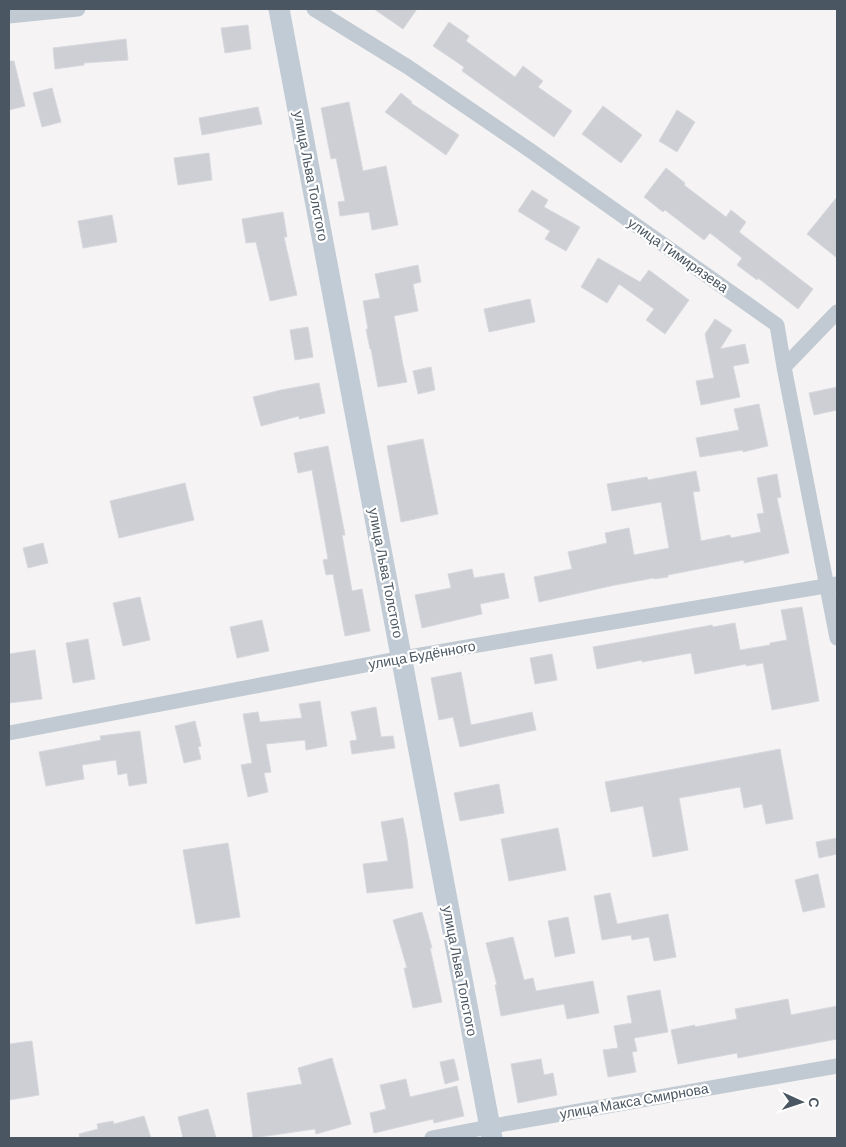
<svg xmlns="http://www.w3.org/2000/svg" width="846" height="1147" font-family="Barlow,sans-serif">
  <style>
    .building { fill: #cdcfd5; stroke: #d7d9de }
    .lines { fill: none; stroke-linecap: round; stroke-linejoin: round }
    .street { stroke: #c1cad2; stroke-width: 15 }
    .secondary { stroke: #c1cbd6; stroke-width: 21 }
    .labels { text-anchor: middle; stroke-width: 4.5; stroke-linejoin: round; paint-order: stroke }
    .street-label { font-size: 14px; fill: #4a5661; stroke: #fff }
  </style>
  <rect width="100%" height="100%" fill="#f5f3f3"/>
  <path class="building" d="M374,9H417L403,29Z
    M449,22L469,36L466,41L515,77L523,66L543,81L538,87L572,111L554,137L462,71L464,67L433,46Z
    M248,25L251,49L225,53L221,28Z
    M126,39L128,60L84,63V65L55,69L53,48Z
    M9,61H14L25,106L9,110Z
    M52,88L61,122L42,127L33,93Z
    M401,93L412,102L411,103L459,135L446,155L385,112Z
    M349,102L363,171L386,166L398,225L372,230L369,212L340,216L338,202L345,201L336,158L331,159L321,108Z
    M603,106L642,135L621,163L582,134Z
    M258,107L262,124L202,135L199,118Z
    M677,110L695,122L677,152L659,141Z
    M209,153L212,180L178,185L174,158Z
    M666,168L685,183L684,185L726,217L731,210L746,222L739,232L813,289L798,309L758,278L757,280L737,265L742,258L710,233L704,240L665,210L663,212L644,197Z
    M532,190L548,200L544,207L580,227L566,251L545,239L550,231L518,211Z
    M837,197V258L807,234Z
    M283,212L287,237H284L297,295L270,301L256,242L246,243L242,219Z
    M112,215L117,242L83,248L78,221Z
    M598,258L640,282L649,270L689,300L665,334L646,320L654,309L619,284L607,303L581,287Z
    M418,265L421,282L413,284L418,311L394,316L403,365L407,382L378,387L371,349H370L366,329H368L363,301L380,298L375,274Z
    M530,299L535,322L489,332L484,309Z
    M715,319L732,330L720,349L745,344L749,363L733,366L740,397L701,405L696,381L714,378L705,334Z
    M308,327L313,357L295,360L290,330Z
    M431,367L435,390L418,394L413,371Z
    M319,383L325,413L299,419V416L261,426L253,397L281,390Z
    M837,387V410L814,415L809,393Z
    M759,404L768,446L743,452V450L700,457L696,438L739,430L734,409Z
    M423,439L438,514L401,522L387,446Z
    M328,446L345,535H342L352,591L362,589L370,631L345,636L333,574L326,575L323,560L328,559L312,470L298,473L294,453Z
    M696,471L700,491L693,492L701,541L730,535L731,538L761,532L757,514L764,513L757,478L777,474L781,497L777,498L789,553L744,563V560L668,575V577L654,579V578L615,585L539,602L534,577L572,569L568,552L607,543L605,533L629,528L634,555L669,548L661,502L612,511L607,484L647,477L648,480Z
    M185,483L194,520L119,538L110,501Z
    M43,543L48,563L28,568L23,548Z
    M472,569L474,578L504,573L509,598L480,604L482,614L422,628L415,595L451,588L448,574Z
    M140,597L150,640L123,646L113,603Z
    M802,607L819,701L772,710L763,663L746,666V664L695,674L691,653L642,662V660L597,669L593,647L712,625L713,627L735,623L740,650L770,645V643L787,640L781,610Z
    M262,620L269,651L237,658L230,627Z
    M88,639L95,679L73,683L66,643Z
    M35,650L42,699L9,703V654Z
    M552,654L557,680L535,684L530,658Z
    M461,672L471,725L532,712L536,730L460,747L453,717L439,720L431,678Z
    M320,701L327,746L306,750L305,740L266,744L271,772L264,773L268,792L248,797L241,765L252,763L243,714L258,712L260,722L302,718L299,704Z
    M376,707L381,737L393,736L395,748L352,754L350,741L357,740L351,712Z
    M195,721L201,746L198,747L201,759L184,763L175,726Z
    M140,731L147,783L129,786L127,773L118,775L116,760L82,765L84,779L46,786L39,752L101,740L100,736Z
    M780,749L793,819L766,824L762,804L744,808L740,787L679,798L688,850L653,857L643,806L611,812L605,782Z
    M499,784L504,813L460,821L454,793Z
    M403,818L407,839L413,888L367,893L363,864L388,861L381,822Z
    M558,828L566,870L509,881L501,839Z
    M837,838V854L819,858L816,842Z
    M228,843L240,917L196,924L183,850Z
    M818,874L825,907L803,912L795,880Z
    M610,893L617,924L668,914L676,957L654,961L649,937L632,940L631,935L602,940L594,896Z
    M422,912L432,948H430L442,1002L413,1008L404,968H407L393,920Z
    M568,917L575,953L555,957L548,921Z
    M513,937L524,980L533,978L536,991L593,981L599,1013L567,1019L564,1004L501,1016L495,985H497L486,943Z
    M660,990L668,1032L634,1038L637,1051L632,1052L636,1072L608,1077L603,1050L618,1048L614,1026L632,1023L627,996Z
    M788,999L791,1015L837,1006V1039L738,1058L737,1053L678,1064L671,1030L695,1025V1027L737,1019L735,1009Z
    M32,1041L39,1095L9,1100V1044Z
    M332,1058L351,1124L316,1134L315,1129L253,1138L247,1093L302,1084L298,1068Z
    M454,1059L459,1080L445,1084L440,1062Z
    M541,1059L544,1075L553,1073L557,1095L518,1103L511,1064Z
    M406,1079L410,1097L457,1086L464,1116L434,1123L433,1119L374,1133L370,1113L386,1109L380,1085Z
    M208,1109L216,1138H183L178,1117Z
    M144,1116L151,1138H80L79,1134L98,1129L97,1124L113,1121L114,1124Z"/>
  <g class="lines">
    <path class="street" d="M314,9L408,67L531,151L777,325L784,367L837,638
      M9,16L78,9
      M784,367L837,312
      M9,733L402,658L837,584
      M432,1138L504,1124L837,1066"/>
    <path class="secondary" d="M279,9L492,1138"/>
  </g>
  <g class="labels">
    <g class="street-label">
      <text transform="translate(311 176) rotate(79)" y="5">улица Льва Толстого</text>
      <text transform="translate(678 255) rotate(35)" y="5">улица Тимирязева</text>
      <text transform="translate(386 573) rotate(79)" y="5">улица Льва Толстого</text>
      <text transform="translate(422 655) rotate(-10)" y="5">улица Будённого</text>
      <text transform="translate(460 971) rotate(79)" y="5">улица Льва Толстого</text>
      <text transform="translate(634 1101) rotate(-10)" y="5">улица Макса Смирнова</text>
    </g>
  </g>
  <rect width="846" height="1147" fill="none" stroke="#4a5661" stroke-width="20"/>
  <g transform="translate(801 1102) rotate(93)" stroke="#ffffff" stroke-width="4" paint-order="stroke">
  <path d="M0-4L9 19L0 12L-9 19Z" fill="#4a5661"/>
  <text y="-8" font-size="14" font-weight="bold" text-anchor="middle" fill="#4a5661">С</text>
  </g>
</svg>
